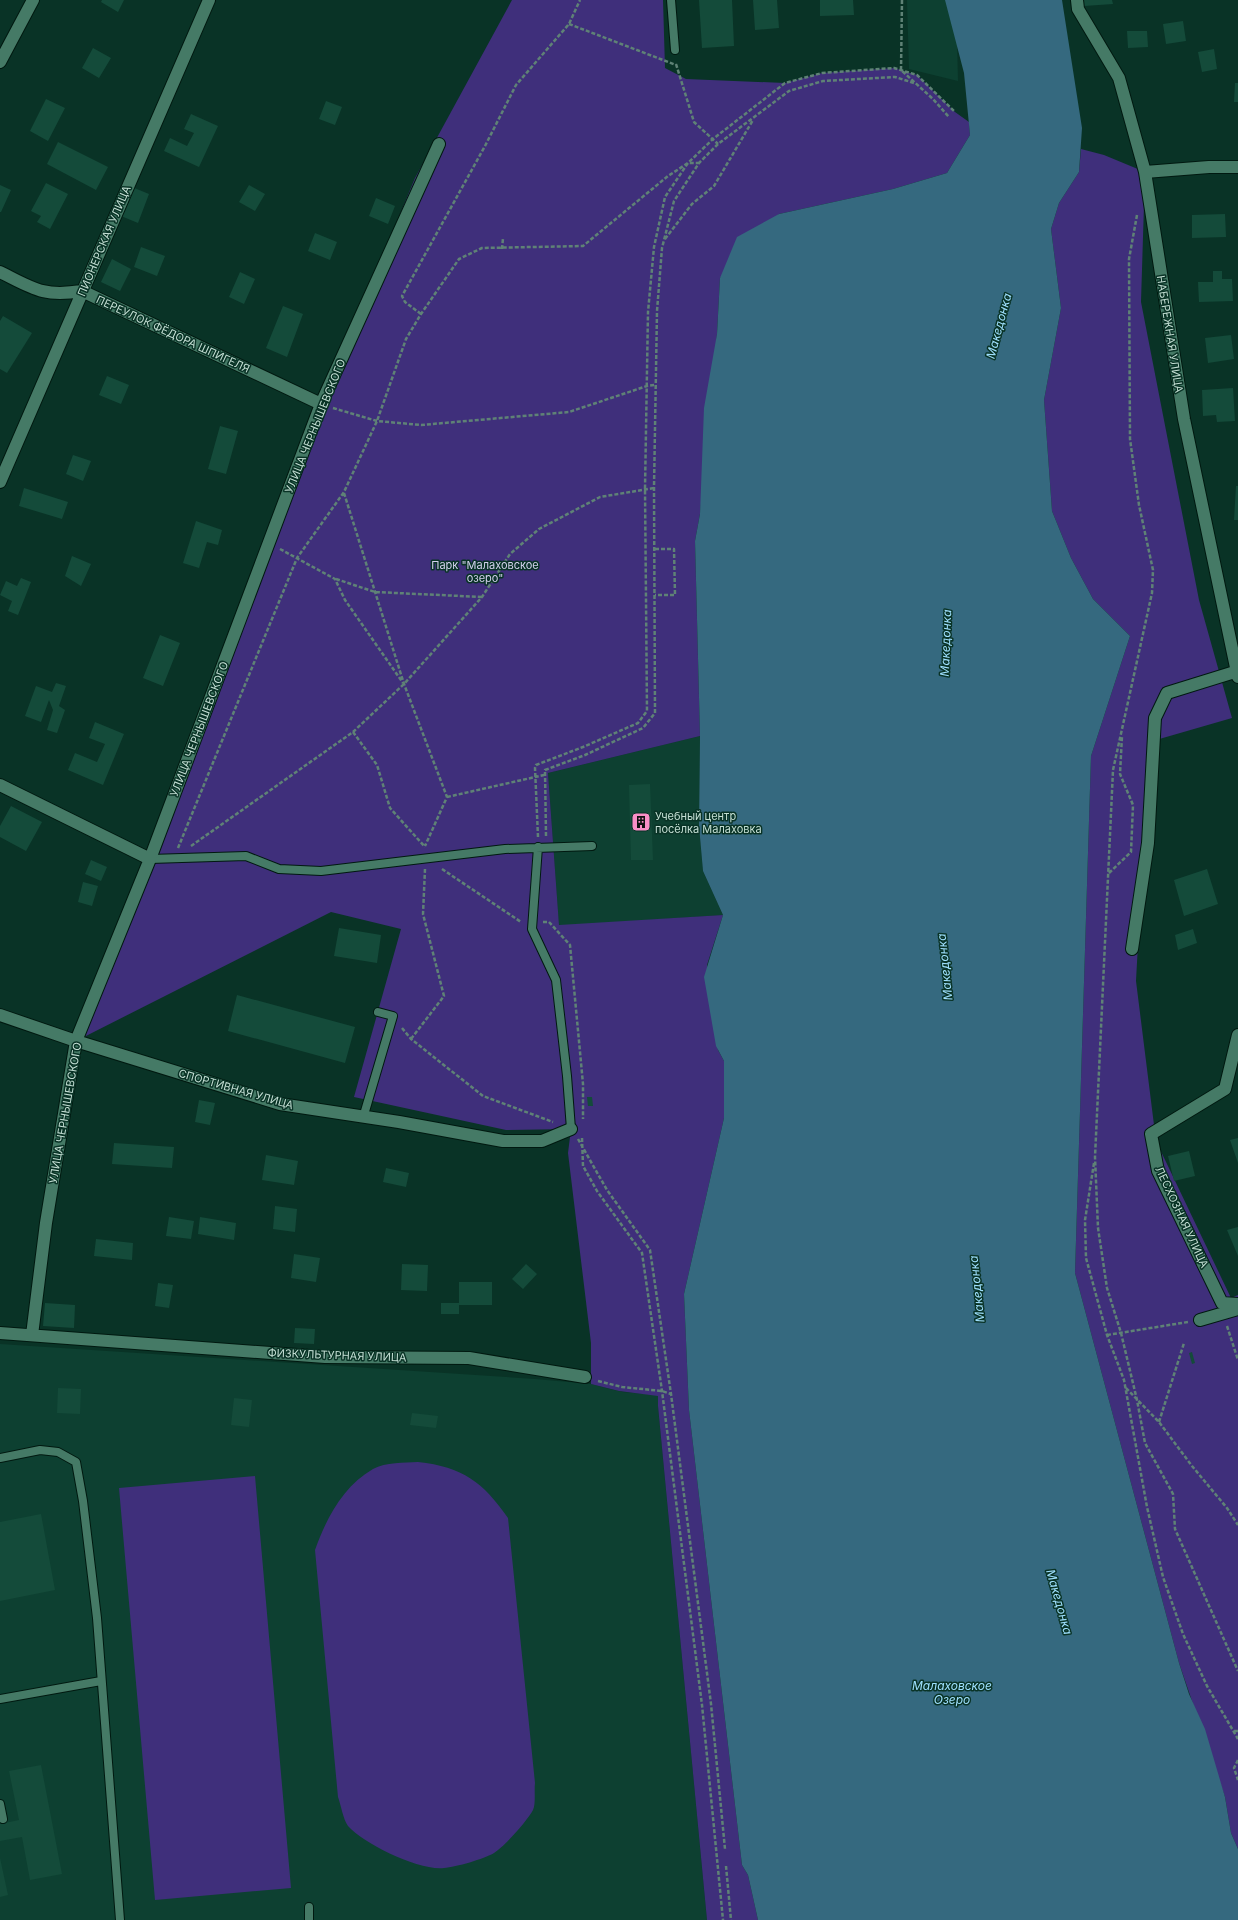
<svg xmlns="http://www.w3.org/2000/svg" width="1238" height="1920" font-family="Inter,sans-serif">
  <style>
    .built { fill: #0d4031 }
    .green { fill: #3f2f7b }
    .water { fill: #35697f }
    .building { fill: #144b3a }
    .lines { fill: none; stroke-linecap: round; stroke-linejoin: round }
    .lane-casing { stroke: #001910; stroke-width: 10 }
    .street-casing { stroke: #001910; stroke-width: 14 }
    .path { stroke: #5f8276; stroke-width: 2.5; stroke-dasharray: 4 2; stroke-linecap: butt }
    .lane { stroke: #457a66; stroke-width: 8 }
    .street { stroke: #457a66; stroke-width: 12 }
    .labels { text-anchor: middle; stroke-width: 3; stroke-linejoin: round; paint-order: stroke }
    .street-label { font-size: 11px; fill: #c4dfd4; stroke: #093326 }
    .park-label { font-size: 11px; fill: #d2d0ec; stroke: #093326 }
    .poi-label { font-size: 11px; fill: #c4dfd4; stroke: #093326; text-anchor: start }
    .water-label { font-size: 12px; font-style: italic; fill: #9fe0fe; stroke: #093326 }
  </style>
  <rect width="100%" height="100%" fill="#093326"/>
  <path class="built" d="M907,0H956L958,81L909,69Z
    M700,736L699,826L703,871L723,915L559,926L548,773Z
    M0,1344L535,1379L591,1384L622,1392L658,1395V1406L707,1920H0Z"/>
  <path class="green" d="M512,0H663L665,68L686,79L785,83L822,73L894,68L917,75L955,112L969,122L970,135L947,173L893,189L779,214L720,278L717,334L700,514L695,541L700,736L548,773L559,925L723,915L707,965L718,1050L724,1061V1118L684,1294L689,1410L742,1865L748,1875L758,1920H707L658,1406V1396L619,1391L591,1384V1343L568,1153L571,1129L506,1130L354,1097L401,929L331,912L76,1041L321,404L415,178Z
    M1081,149L1104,155L1145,172L1141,302L1199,600L1232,718L1149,742L1136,981L1156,1141L1231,1298L1238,1295V1849L1231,1833L1225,1797L1179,1663L1075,1273L1091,756L1130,636L1093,599L1071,558L1052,511L1044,400L1061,308L1051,229L1059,203L1079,172Z
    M418,1462C463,1467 483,1482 508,1518L535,1783C534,1791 536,1803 533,1810C528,1820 503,1848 494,1853C484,1859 456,1867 444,1868C419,1871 364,1844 348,1826C343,1819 341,1805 338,1797L315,1550C326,1519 343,1486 373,1469C386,1462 404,1463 418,1462Z
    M255,1476L291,1888L155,1900L119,1488Z"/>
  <path class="water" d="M945,0H1062L1082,128L1079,172L1059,203L1051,229L1061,308L1044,400L1052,511L1071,558L1093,599L1130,636L1091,756L1075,1273L1179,1663L1189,1694L1205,1729L1225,1797L1231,1833L1238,1849V1920H758L748,1875L742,1865L689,1410L684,1294L724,1118V1061L716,1046L704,977L723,915L703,871L699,826L700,736L695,541L700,514L704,408L717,334L720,278L737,237L779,214L893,189L947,173L970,135L964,73Z"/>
  <path class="building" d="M102,0H124L118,12L101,2Z
    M699,0H732L734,46L702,48Z
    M753,0H777L779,28L755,30Z
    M820,0H853L854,15L820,16Z
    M1084,0H1112L1113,4L1084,6Z
    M1183,21L1186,41L1166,44L1163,24Z
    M1127,31H1147L1148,47L1128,48Z
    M93,48L111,58L99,78L82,68Z
    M1214,49L1217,69L1202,72L1198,52Z
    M1235,83H1238V102H1234Z
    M46,99L65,108L48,141L30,131Z
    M326,101L342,107L335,125L319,119Z
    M191,114L218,126L199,167L164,151L170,138L187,146L194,133L184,129Z
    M58,142L108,167L96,190L47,164Z
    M46,183L68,194L50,229L37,222L41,216L31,211Z
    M0,185L11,190L1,212H0Z
    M249,185L265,194L255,211L239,202Z
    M132,187L149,194L138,223L121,216Z
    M376,198L395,206L388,224L369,216Z
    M1225,214L1226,237L1192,238V215Z
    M315,233L337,242L330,260L308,251Z
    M141,247L165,256L157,276L134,267Z
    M112,259L131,269L120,291L101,282Z
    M1213,271H1222V279H1232L1233,301L1199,302L1198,282H1213Z
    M240,272L255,279L244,304L229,297Z
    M283,306L303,314L287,357L266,348Z
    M3,316L32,333L7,373L0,369V321Z
    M1231,335L1234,359L1208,363L1205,338Z
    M107,376L129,385L121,404L99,395Z
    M1233,388L1235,421L1217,422L1216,415L1203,416L1202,390Z
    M220,426L238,431L226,474L208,469Z
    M73,455L91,461L83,481L66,474Z
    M1236,486H1238V520H1234Z
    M24,488L68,502L62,519L19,506Z
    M196,521L222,530L218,545L207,542L199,568L183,563Z
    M72,556L91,564L81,586L65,576Z
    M21,578L31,582L18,615L8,611L12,601L0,595L6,581L17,586Z
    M160,635L180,643L163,686L143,678Z
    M56,683L66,686L59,706L65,710L57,733L47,730L53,710L49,700L41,722L25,716L36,686L52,692Z
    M95,722L124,734L103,785L68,770L75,753L97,762L105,744L89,738Z
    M650,784L653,860H631L629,785Z
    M11,806L42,822L26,851L0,837V826Z
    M91,860L107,867L101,881L85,874Z
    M1207,869L1218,904L1184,916L1174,880Z
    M83,882L98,886L92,906L78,902Z
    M339,928L381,935L377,963L334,956Z
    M1193,929L1197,943L1178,950L1175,935Z
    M237,995L355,1027L345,1063L228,1031Z
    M587,1097H592L593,1106H588Z
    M199,1100L215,1103L210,1125L195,1122Z
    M1238,1138V1163L1230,1140Z
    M114,1143L174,1147L172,1168L112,1164Z
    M1189,1151L1195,1176L1174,1181L1168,1156Z
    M266,1155L298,1161L294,1185L262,1180Z
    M386,1168L409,1173L406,1187L383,1182Z
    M275,1206L297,1209L295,1232L273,1229Z
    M169,1217L194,1221L191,1239L166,1236Z
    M200,1217L236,1223L234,1240L198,1234Z
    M1238,1227V1256L1227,1230Z
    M96,1239L133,1243L132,1260L94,1256Z
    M294,1254L320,1258L316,1282L291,1278Z
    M402,1264L428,1265L427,1291L401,1290Z
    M526,1264L537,1274L523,1289L512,1279Z
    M459,1282H492V1305H459V1314H441V1303H459Z
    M158,1283L173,1285L169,1308L155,1306Z
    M45,1303L75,1305L74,1328L43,1326Z
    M295,1328L315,1329L314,1344L294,1343Z
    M1192,1352L1195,1363L1192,1364L1189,1353Z
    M58,1388L81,1389L80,1414L57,1413Z
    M234,1398L252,1400L249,1427L231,1425Z
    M412,1413L438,1416L436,1428L410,1425Z
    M41,1514L55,1590L0,1601V1522Z
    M41,1765L62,1874L30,1880L22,1837L0,1841V1824L19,1820L9,1771Z
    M0,1858L8,1895L0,1897Z"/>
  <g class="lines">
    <g class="lane-casing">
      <path id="lane" d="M671,0L675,50
        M538,847L532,929L556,980L567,1076L571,1129
        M150,859L246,856L279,869L321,871L505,849L592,846
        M363,1118L393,1016L378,1012
        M0,1458L40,1450L58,1452L76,1462L83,1501L97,1618L120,1920
        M0,1699L101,1681
        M0,1804L3,1819
        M309,1907V1920"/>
    </g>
    <g class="street-casing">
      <path id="street" d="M1077,0L1078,9L1119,78L1145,172L1184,419L1238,677
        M0,62L33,0
        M1145,172L1209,167H1238
        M0,272C34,289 43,297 82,291L321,404
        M0,482L209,0
        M0,785L150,859
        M1132,949L1148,843L1155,718L1167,693L1238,671
        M0,1015L76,1041L280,1104L399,1122L503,1141H542L571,1129
        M1238,1035L1225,1089L1151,1134L1158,1171L1222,1303L1238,1304
        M1200,1320L1238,1309
        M0,1333L325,1357L469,1358L585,1377
        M32,1335L46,1223L76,1041L150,859L321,404L439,144"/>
    </g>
    <path class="path" d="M902,0L901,70L933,99L949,117
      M569,24L676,65
      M676,64L694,122L718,144
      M1137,215L1129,259L1130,439L1139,505L1153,570L1152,593L1113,770L1095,1157L1098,1228L1107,1288L1121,1333L1137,1400L1145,1443L1173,1494L1175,1529L1238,1671
      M665,239L692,204L714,186L753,120
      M502,249L503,238
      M421,314L405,302L402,296L485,146L516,85L569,24L580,0
      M333,408L377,421L421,425L569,412L647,386L655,385
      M344,493L404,684L447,797L425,846
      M280,549L335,579L345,600L403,683
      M655,549H674L675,595H655
      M336,579L375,592L482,597
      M353,732L377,765L390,808L425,847
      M447,797L544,775
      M546,836L545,770L585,755L643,728L655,713L654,488L657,311L662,248L674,201L699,163L718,144L789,91L823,81L895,77L914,83
      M538,837L535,768L536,765L583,747L638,723L647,711L645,489L648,312L654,247L665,197L688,163L713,139L785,83L822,73L894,68L917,75L955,112
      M191,846L353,732L404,684L482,597L510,554L539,529L600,497L654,488
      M178,848L297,558L344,492L377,421L406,339L421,314L459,259L482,248L583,246L668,176L688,163H699
      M442,869L521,922
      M1109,873L1131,852L1133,805L1120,774L1122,736
      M543,922H549L570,945L583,1084V1119
      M402,1028L411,1039L483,1096L553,1122
      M411,1039L444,996L423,914L425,869
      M582,1138L583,1166L597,1191L642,1253L662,1391L702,1705L723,1920
      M578,1139L607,1190L650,1250L671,1394L711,1704L725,1849
      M1094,1163L1085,1220L1086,1258L1107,1335L1124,1380L1147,1507L1163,1577L1183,1634L1207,1686L1238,1739
      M1227,1326L1238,1360
      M1107,1335L1188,1322
      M598,1381L622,1387L662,1391L671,1394
      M1126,1388L1159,1422L1192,1466L1227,1508L1238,1525
      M1159,1422L1184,1343
      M1234,1731H1238
      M1238,1760L1234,1768L1238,1780
      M726,1866L731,1920"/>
    <use href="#lane" class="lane"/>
    <use href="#street" class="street"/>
  </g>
  <defs>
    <g id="building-square" transform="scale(1)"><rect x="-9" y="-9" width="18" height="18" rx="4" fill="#fa8fc7" stroke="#093326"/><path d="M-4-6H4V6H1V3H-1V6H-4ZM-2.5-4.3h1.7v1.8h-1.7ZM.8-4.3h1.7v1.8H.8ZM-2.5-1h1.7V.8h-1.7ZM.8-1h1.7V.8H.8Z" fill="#111"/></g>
  </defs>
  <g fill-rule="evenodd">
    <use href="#building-square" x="641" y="822"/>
  </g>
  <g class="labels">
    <g class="street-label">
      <text transform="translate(104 241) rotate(-67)" y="4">ПИОНЕРСКАЯ УЛИЦА</text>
      <text transform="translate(173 334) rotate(25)" y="4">ПЕРЕУЛОК ФЁДОРА ШПИГЕЛЯ</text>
      <text transform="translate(1170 334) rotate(81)" y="4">НАБЕРЕЖНАЯ УЛИЦА</text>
      <text transform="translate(315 426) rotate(-68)" y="4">УЛИЦА ЧЕРНЫШЕВСКОГО</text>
      <text transform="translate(199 729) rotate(-69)" y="4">УЛИЦА ЧЕРНЫШЕВСКОГО</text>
      <text transform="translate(236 1089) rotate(16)" y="4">СПОРТИВНАЯ УЛИЦА</text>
      <text transform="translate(65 1113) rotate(-80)" y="4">УЛИЦА ЧЕРНЫШЕВСКОГО</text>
      <text transform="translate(1182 1217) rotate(65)" y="4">ЛЕСХОЗНАЯ УЛИЦА</text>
      <text transform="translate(337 1355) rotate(2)" y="4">ФИЗКУЛЬТУРНАЯ УЛИЦА</text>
    </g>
    <g class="park-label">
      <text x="485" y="569">Парк "Малаховское<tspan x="485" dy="13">озеро"</tspan></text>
    </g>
    <g class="poi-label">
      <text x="655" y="820">Учебный центр<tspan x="655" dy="13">посёлка Малаховка</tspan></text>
    </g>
    <g class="water-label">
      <text transform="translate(999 326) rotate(-75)" y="4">Македонка</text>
      <text transform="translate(946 643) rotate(-88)" y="4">Македонка</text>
      <text transform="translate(945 967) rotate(-96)" y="4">Македонка</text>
      <text transform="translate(977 1289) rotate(-96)" y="4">Македонка</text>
      <text transform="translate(1059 1602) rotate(74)" y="4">Македонка</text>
      <text x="952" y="1690">Малаховское<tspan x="952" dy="14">Озеро</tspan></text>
    </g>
  </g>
</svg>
